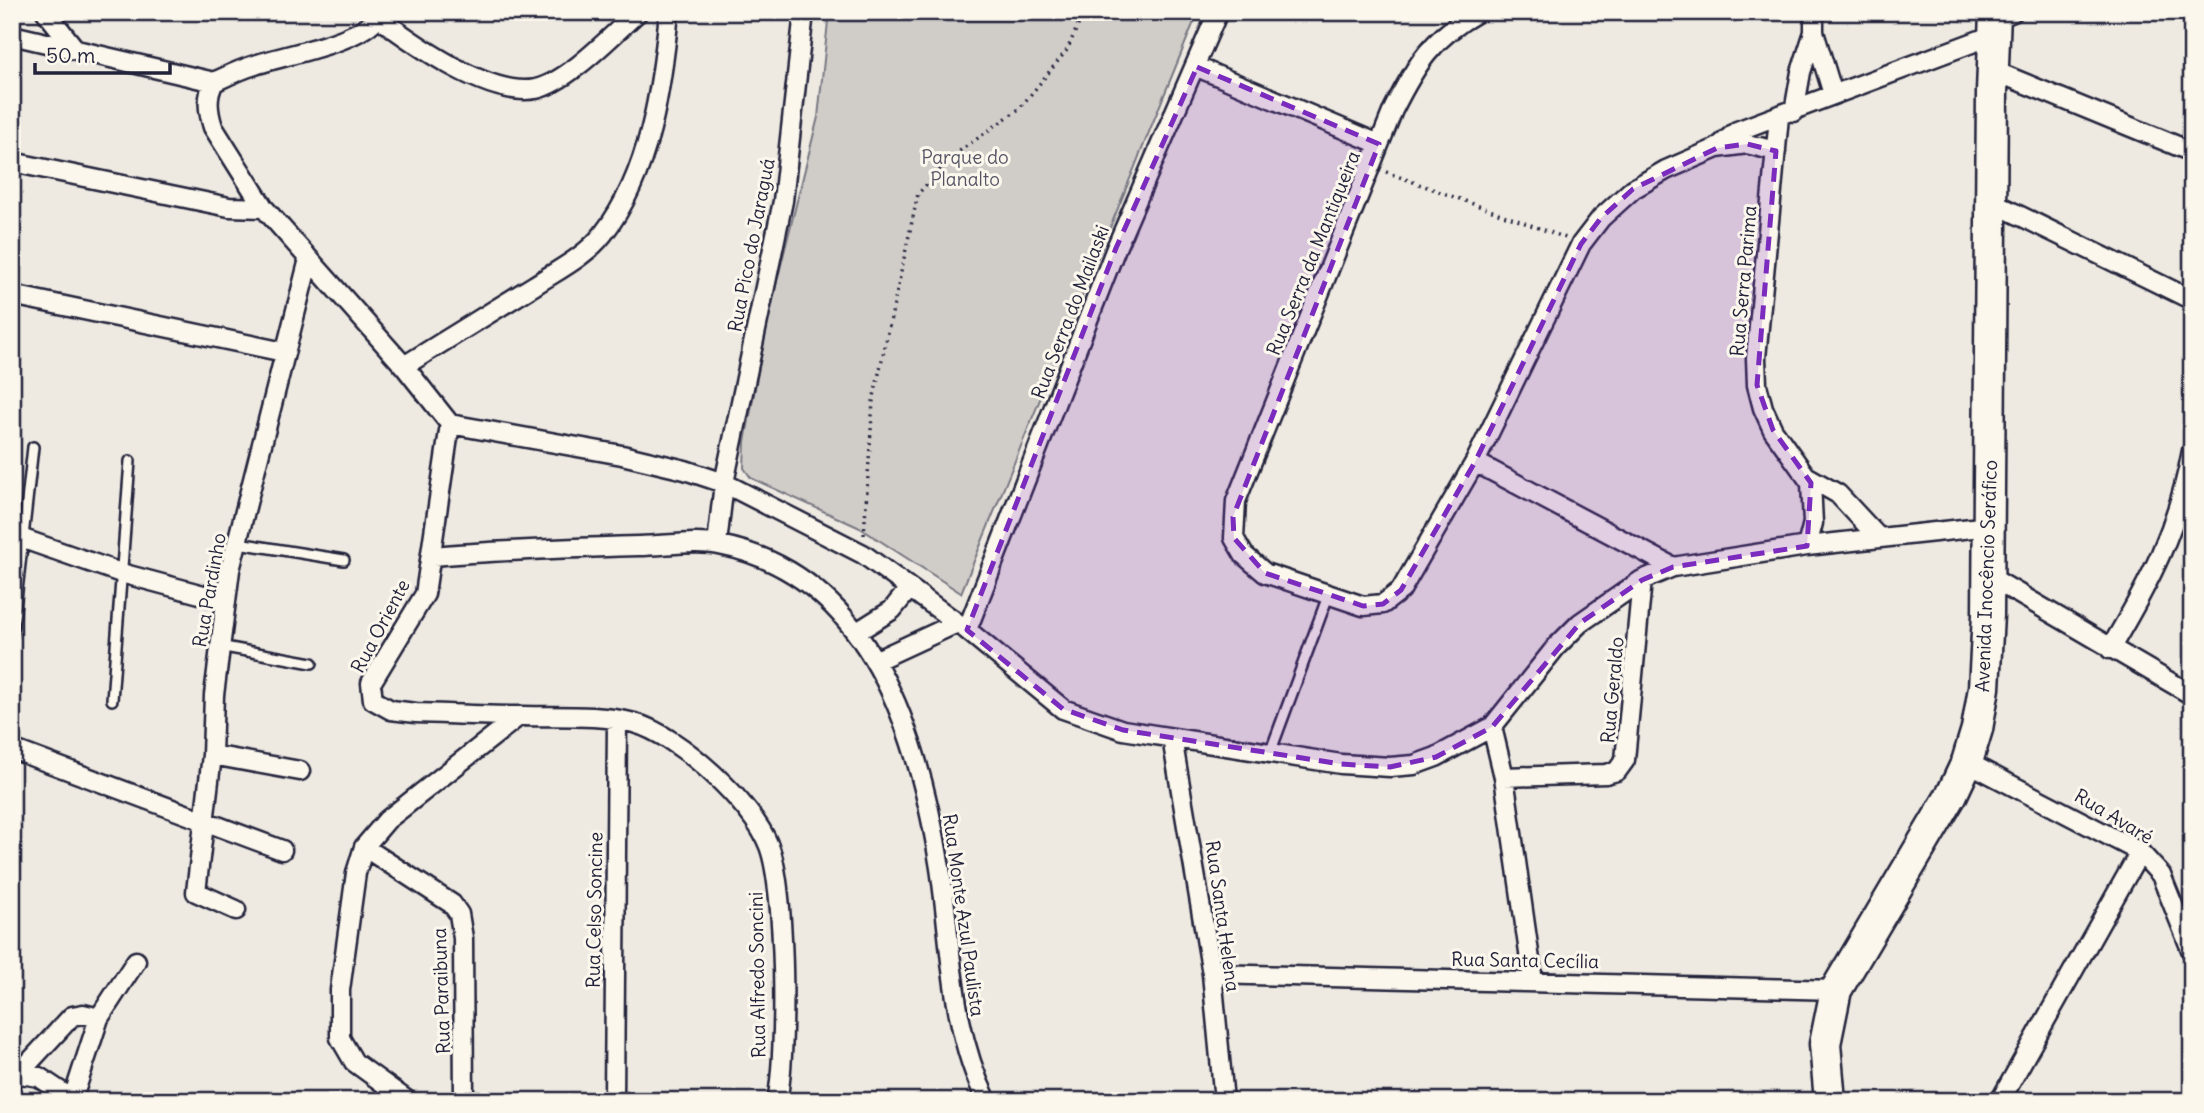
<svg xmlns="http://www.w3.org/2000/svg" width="2204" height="1113" font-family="Delius,sans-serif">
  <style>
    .green { fill: #d0cdc9; stroke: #797882; stroke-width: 2 }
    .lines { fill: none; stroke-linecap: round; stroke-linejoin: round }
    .lane-casing { stroke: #22223b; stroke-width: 14 }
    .street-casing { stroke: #22223b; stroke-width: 23 }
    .primary-casing { stroke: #22223b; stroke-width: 35 }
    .path { stroke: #22223b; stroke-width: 3.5; stroke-dasharray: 2 5; stroke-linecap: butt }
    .lane { stroke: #fbf7ec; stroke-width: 9 }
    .street { stroke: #fbf7ec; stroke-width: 18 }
    .primary { stroke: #fbf7ec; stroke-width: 30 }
    .marked { fill: #7b2cbf; fill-opacity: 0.2; stroke: #7b2cbf; stroke-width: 5; stroke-dasharray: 14 9; stroke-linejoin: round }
    .labels { text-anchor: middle; stroke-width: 6; stroke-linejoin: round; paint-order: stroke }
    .park-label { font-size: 19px; fill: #565566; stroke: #fbf7ec }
    .street-label { font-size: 19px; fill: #22223b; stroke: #fbf7ec }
  </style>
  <rect width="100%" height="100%" fill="#eeeae2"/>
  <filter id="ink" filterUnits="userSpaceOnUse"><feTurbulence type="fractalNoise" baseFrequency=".0143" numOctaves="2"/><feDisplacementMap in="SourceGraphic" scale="14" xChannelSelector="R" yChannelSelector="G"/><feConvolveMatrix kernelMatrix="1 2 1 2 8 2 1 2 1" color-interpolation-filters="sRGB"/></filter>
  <g filter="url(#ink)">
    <path class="green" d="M829,12H1198L961,593L860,528L751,478L744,468L745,442L769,313L818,117Z"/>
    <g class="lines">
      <g class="lane-casing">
        <path id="lane" d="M238,543L344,560
          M12,636L33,447
          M219,646L312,663
          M112,700L130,461
          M1270,753L1328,596"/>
      </g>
      <g class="street-casing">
        <path id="street" d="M46,12L76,50
          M380,12C370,41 282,55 255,65C241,69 227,76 214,82C206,97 208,111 213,127L264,208L404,366L450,424L622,455L685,470L724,483L863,554L967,630L1063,709L1123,730L1341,764L1390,767L1414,765L1436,757L1492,727L1556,647L1580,623L1642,580L1673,567L1807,546L1990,526
          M1478,12C1433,37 1416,64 1393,110L1236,501L1234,538L1244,555L1265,573L1363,606L1383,604L1401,590L1475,462L1581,244L1601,218L1633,189L1666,170L1717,148L1737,131L1993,35
          M1814,12V32L1833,94
          M378,17C414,44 489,98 536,89C568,82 613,34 638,12
          M1994,20L2013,12
          M12,35L214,82
          M1197,67L1379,144
          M1992,70L2192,152
          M1794,112L1801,72L1814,32
          M1779,117L1756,358L1757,385L1763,408L1773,430L1811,483L1813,523L1807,546
          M1717,148L1747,144L1776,151
          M12,162L229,207L264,208
          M1992,202L2192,300
          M12,295L284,352
          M404,366C447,339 492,312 535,285C558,270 586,256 603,234C650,174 662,86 669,12
          M450,424L425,594L371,683L373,700L391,710L416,713C452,714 487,716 523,716C559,717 599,714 634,723C679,735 753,804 769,846C786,890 787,1054 777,1101
          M1475,462L1673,567
          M1808,477L1838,494L1878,537
          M12,535L121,573L226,601
          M717,544L724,483L783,201L804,12
          M433,556C501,550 570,548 639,546C664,546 695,540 719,545C871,574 919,736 940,868C952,947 950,1027 987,1101
          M1990,577L2192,695
          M967,630L1116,248L1218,12
          M857,632L892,610L909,589
          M2110,649C2151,580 2177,530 2192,451
          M877,660L957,623
          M1492,727L1504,777L1533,981
          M1172,738L1212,974L1224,1101
          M12,749L282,850
          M212,755L300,771
          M1967,762L2140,852L2161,875L2192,952
          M1504,777L1606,774L1617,771L1625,760L1642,580
          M364,847L452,904L459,914L463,938L464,1101
          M236,910L196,892L212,755L214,695L230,570L309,259
          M1212,974L1836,990
          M21,1074L39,1077L72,1099
          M12,1081L72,1016L83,1014L99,1018L136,961
          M72,1101L99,1018
          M408,1101L354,1062L340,1038V990L356,873L364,847L387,820L519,716
          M614,1101L617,721
          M2000,1101L2140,852"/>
      </g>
      <g class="primary-casing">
        <path id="primary" d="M1830,1101L1825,1044L1836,990L1952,794L1967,762L1977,729L1984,688L1988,615L1992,92L1995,12"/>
      </g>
      <path class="path" d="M1386,172L1566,238
        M864,535L873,401L918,194L951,157L1019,109L1067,50L1084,12"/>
      <use href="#lane" class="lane"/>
      <use href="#street" class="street"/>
      <use href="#primary" class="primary"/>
    </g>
  </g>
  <path class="marked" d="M1197,67L1379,144L1233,517L1234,538L1265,573L1363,606L1383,604L1401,590L1475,462L1581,244L1601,218L1633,189L1717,148L1747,144L1776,151L1757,385L1773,430L1811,483L1807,546L1673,567L1642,580L1580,623L1492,727L1436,757L1390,767L1341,764L1123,730L1063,709L967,630L1116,248Z"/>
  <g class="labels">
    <g class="park-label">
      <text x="965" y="164">Parque do<tspan x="965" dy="22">Planalto</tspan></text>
    </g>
    <g class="street-label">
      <text transform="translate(751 245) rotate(-79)" y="7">Rua Pico do Jaraguá</text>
      <text transform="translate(1313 253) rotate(-68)" y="7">Rua Serra da Mantiqueira</text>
      <text transform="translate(1743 281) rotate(-85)" y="7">Rua Serra Parima</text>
      <text transform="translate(1070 312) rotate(-69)" y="7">Rua Serra do Mailaski</text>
      <text transform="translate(1986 576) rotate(-88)" y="7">Avenida Inocêncio Seráfico</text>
      <text transform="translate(209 590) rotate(-80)" y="7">Rua Pardinho</text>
      <text transform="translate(380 626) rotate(-62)" y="7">Rua Oriente</text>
      <text transform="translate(1612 690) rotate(-85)" y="7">Rua Geraldo</text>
      <text transform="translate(2114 816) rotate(31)" y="7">Rua Avaré</text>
      <text transform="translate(594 910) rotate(-89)" y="7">Rua Celso Soncine</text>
      <text transform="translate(964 915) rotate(82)" y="7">Rua Monte Azul Paulista</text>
      <text transform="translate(1223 916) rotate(82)" y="7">Rua Santa Helena</text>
      <text transform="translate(1525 960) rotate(1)" y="7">Rua Santa Cecília</text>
      <text transform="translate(757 975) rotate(-91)" y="7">Rua Alfredo Soncini</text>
      <text transform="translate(441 991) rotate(-92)" y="7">Rua Paraibuna</text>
    </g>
  </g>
  <rect width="2204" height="1113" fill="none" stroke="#fbf7ec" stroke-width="42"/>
  <rect x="21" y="21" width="2162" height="1071" fill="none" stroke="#22223b" stroke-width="2.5" filter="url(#ink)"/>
  <path d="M35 63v10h135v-10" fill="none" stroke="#22223b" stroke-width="3.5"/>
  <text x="46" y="63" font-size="21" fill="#22223b" stroke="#fbf7ec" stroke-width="5" paint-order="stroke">50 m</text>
</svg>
